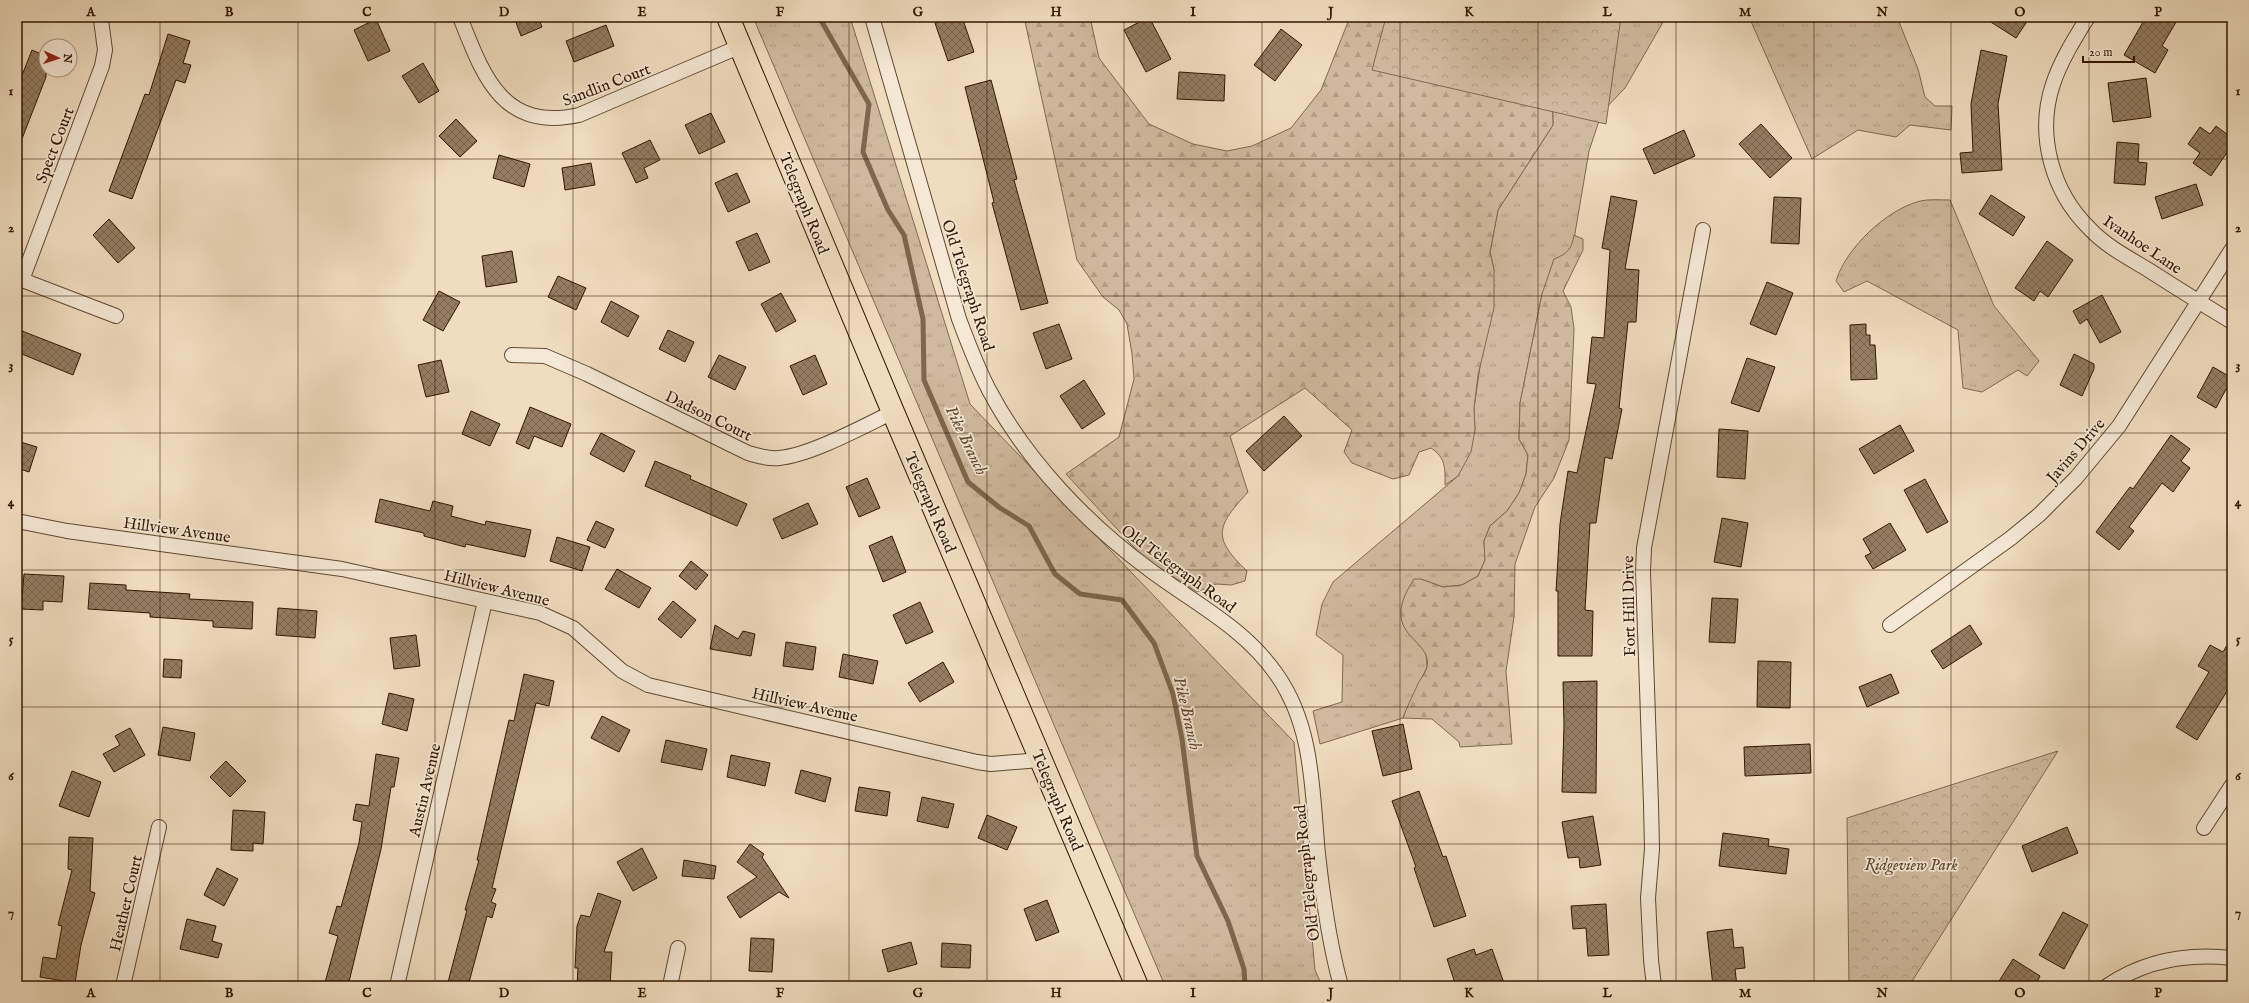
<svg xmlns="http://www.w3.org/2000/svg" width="2249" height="1003" font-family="'IM FELL English',serif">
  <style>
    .grass { fill: url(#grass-tufts); stroke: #826850 }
    .forest { fill: url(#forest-firs); stroke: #826850 }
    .park { fill: url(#park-crowns); stroke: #826850 }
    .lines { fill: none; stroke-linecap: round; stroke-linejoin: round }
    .stream { stroke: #7e654c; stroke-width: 5 }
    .building { fill: url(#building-cross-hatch); stroke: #331600 }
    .minor-casing { stroke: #624830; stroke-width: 16 }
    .primary-casing { stroke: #331600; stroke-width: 24 }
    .minor { stroke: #f5e8d5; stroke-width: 14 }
    .primary { stroke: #f0dcbf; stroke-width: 22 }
    .grid { fill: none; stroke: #331600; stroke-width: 1; stroke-opacity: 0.55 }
    .labels { text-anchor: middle; stroke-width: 3.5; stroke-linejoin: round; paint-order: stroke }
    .street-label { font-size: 16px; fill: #331600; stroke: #f5e8d5 }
    .park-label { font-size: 16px; font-style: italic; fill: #624730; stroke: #f5e8d5 }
    .water-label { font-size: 17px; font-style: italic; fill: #654a32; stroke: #f5e8d5 }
    .neatline { fill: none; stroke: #331600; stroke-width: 1.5 }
    .grid-label { font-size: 13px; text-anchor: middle; font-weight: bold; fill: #331600 }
  </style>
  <defs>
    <pattern id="grass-tufts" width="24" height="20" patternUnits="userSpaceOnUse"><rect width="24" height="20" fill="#d0ba9f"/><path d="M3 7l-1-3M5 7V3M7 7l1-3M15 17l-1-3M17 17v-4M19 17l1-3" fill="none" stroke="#b39f87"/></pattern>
    <pattern id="forest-firs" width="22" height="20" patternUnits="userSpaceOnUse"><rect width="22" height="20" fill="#d0ba9f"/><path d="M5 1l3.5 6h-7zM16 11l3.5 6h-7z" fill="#b39f87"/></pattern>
    <pattern id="park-crowns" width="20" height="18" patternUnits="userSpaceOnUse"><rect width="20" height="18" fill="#d0ba9f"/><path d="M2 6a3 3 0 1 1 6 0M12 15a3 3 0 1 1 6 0" fill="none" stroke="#b39f87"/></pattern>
    <pattern id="building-cross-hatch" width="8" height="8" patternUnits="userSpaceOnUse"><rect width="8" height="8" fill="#957d63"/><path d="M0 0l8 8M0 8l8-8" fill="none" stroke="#7a654f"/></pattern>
  </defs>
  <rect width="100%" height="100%" fill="#f0dcbf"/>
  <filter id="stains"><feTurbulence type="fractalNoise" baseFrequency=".005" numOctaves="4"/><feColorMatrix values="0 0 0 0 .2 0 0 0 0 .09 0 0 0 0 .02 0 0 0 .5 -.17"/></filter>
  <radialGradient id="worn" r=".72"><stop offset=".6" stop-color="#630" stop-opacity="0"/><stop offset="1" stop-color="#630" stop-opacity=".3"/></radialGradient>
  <path class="grass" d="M753,17H850L970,404L1294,742L1315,970L1322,986H1165Z
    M1604,17H1666L1625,88L1602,112L1589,151L1573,245L1542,294L1520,403L1519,439L1528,455L1526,474L1519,493L1507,511L1490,526L1484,541L1485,560L1478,576L1462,585L1443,587L1421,579L1427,667L1403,718L1320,744L1313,711L1342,702L1343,655L1316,635L1322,604L1333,582L1458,476L1475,430L1474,408L1494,270L1490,252L1498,210L1553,125L1552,90Z
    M1749,17H1897L1918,69L1925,97L1935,106H1952L1951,130L1910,125L1896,137L1858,130L1812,159Z
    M1950,200L1994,306L2039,361L2027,376L2018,370L1982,392L1963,388L1958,330L1867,281L1844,292L1836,281C1846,248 1886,210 1920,201C1929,199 1941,200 1950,200Z"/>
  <path class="forest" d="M1024,17H1090L1099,58L1149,124L1193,144L1227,151L1252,146L1291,128L1321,90L1350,17H1604L1552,90L1553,125L1498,210L1490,252L1494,270V308L1478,375L1474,408L1475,430L1471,452L1458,476L1445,485C1445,468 1446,458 1431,448L1419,452L1409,475L1393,479L1352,463L1344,452L1352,430L1305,388L1230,436L1248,492C1217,526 1211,537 1247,571L1245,581L1231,585L1217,584L1197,592L1144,558L1066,474L1119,437L1134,379L1132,354L1127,324L1119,310L1103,297L1077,260Z
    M1574,235L1583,239V250L1563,291L1571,307L1574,329L1569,440L1554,478L1535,507L1515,564L1514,617L1506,671L1512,744L1460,747L1459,742L1432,719L1403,718C1407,707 1412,697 1417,686C1419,680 1426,673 1427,667C1433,637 1376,637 1414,579H1421L1443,587L1462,585L1478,576L1485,560L1484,541L1490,526L1507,511L1519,493L1526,474L1528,455L1519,439L1520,403L1542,294L1554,259C1567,254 1572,249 1574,235Z"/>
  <path class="park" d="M1386,17H1621L1606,124L1372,70Z
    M2058,751L1909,986H1849L1847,818Z"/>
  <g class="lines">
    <path class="stream" d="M819,17L869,104L863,152L888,210L904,235L923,319L924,380L968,482L1000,508L1029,526L1055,574L1080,594L1122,600L1154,643L1173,694L1182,739L1197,856L1228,921L1244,969L1245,986"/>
  </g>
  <path class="building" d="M514,17H538L542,27L521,36Z
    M955,17H962L974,52L948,61L935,23Z
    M1149,17L1171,59L1146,72L1124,30Z
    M1983,17H2030L2016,38Z
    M2146,17H2179L2162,46L2168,50L2155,73L2124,55Z
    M376,19L390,51L368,61L354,30Z
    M606,25L614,46L574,62L566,41Z
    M1281,29L1302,45L1275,81L1254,65Z
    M168,34L190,41L183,63L191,65L185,83L176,80L132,199L109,191L145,94L149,95Z
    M32,50L46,56V77L18,149L17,88Z
    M1981,50L2007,56L1998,104L2002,170L1962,173L1960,153L1973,152L1971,104Z
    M423,63L439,91L419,103L402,76Z
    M1179,72L1225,75L1224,101L1177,99Z
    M2146,78L2151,117L2113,122L2108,83Z
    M991,80L1017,179L1014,180L1048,303L1021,310L992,203L994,202L965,87Z
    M711,113L725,142L699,154L685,125Z
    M456,119L477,141L460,157L439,136Z
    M1761,124L1792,158L1770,178L1739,144Z
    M2216,126L2232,138V145L2211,176L2193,163L2200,153L2188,144L2200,127L2210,134Z
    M1684,130L1695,156L1654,174L1643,149Z
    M650,140L660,160L644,168L648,178L636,183L622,153Z
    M2117,142L2139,144L2138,162L2147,163L2145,185L2114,183Z
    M499,155L530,164L524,187L493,178Z
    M591,163L595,185L565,190L562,168Z
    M737,173L750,202L728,212L715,183Z
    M2196,184L2203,205L2162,219L2155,197Z
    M1991,195L2025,217L2013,236L1979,214Z
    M1611,196L1637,201L1625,269L1639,270L1636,322H1628L1619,408L1622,409L1612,459L1605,457L1596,523H1590L1585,610L1593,611L1592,656H1558V591H1556L1560,524L1568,471L1577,473L1596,384L1587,383L1592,337L1604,338L1610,250L1602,248Z
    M1774,197L1801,198L1799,244L1771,243Z
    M109,219L135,248L118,263L93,235Z
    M757,233L770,262L749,271L736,242Z
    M2047,241L2073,260L2048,297L2040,291L2034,301L2015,288Z
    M512,251L517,282L486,287L482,256Z
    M558,276L586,288L576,310L548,297Z
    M1767,282L1793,293L1776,335L1750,324Z
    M439,291L460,302L443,331L423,320Z
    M781,293L796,321L776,332L761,304Z
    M2102,295L2121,332L2100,343L2087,319L2080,324L2073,311Z
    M611,301L639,316L628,337L601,322Z
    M1059,324L1072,359L1046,369L1033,333Z
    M1866,324V335H1870V345H1875L1877,379L1851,380L1850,325Z
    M17,329L81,354L73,375L17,352Z
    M668,330L694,342L685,362L659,349Z
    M2074,354L2094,364V369L2082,396L2060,385Z
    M719,355L746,367L735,390L708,377Z
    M815,355L827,384L803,395L790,366Z
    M1747,358L1775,367L1759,412L1731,403Z
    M441,360L449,392L426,397L418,365Z
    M2213,367L2232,378L2216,408L2197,397Z
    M1084,380L1105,414L1082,429L1060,396Z
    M530,407L571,424L562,447L534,436L529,449L516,443Z
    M471,411L500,424L490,446L462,434Z
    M1284,416L1302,436L1264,471L1246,451Z
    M1900,425L1914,451L1874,474L1859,449Z
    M1719,429L1748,431L1745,479L1717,477Z
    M601,433L635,451L624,472L590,454Z
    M2171,435L2190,449L2181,461L2190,468L2173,492L2162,483L2129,527L2134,531L2119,550L2096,532L2130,487L2133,489Z
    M17,441L37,447L29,472L17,468Z
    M655,461L691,476L690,479L747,504L737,526L645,486Z
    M867,478L880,508L859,517L846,487Z
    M1925,479L1948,522L1927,533L1904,490Z
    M380,499L430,511L433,501L453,506L451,516L485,525L486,521L531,530L525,557L466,544L465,547L424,536V533L375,522Z
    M808,503L818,524L782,539L773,519Z
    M1722,518L1748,523L1741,567L1714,562Z
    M596,521L614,529L605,548L587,540Z
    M1890,523L1906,550L1873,569L1865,556L1871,553L1863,539Z
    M892,536L906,572L883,582L869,546Z
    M557,537L590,547L582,571L550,561Z
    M691,561L708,575L696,590L679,576Z
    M617,569L651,588L639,608L605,589Z
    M24,574L64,576L62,602L43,601V610L21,609Z
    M90,583L126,585V590L190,594L189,599L253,602L252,629L213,627V621L150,617V613L88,609Z
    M1712,598L1738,599L1735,643L1709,642Z
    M673,601L696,620L681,638L658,619Z
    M920,602L933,632L906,644L893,615Z
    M278,608L317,611L315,638L276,635Z
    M715,625L738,639L743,631L755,634L751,656L710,649Z
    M1970,625L1982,644L1943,669L1931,651Z
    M416,635L420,666L394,669L390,638Z
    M2232,637V683L2197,740L2176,727L2209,672L2198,666L2210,645L2223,652Z
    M786,642L816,647L813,670L783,666Z
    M843,654L878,661L873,684L839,677Z
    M164,659L182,660L181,678L163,677Z
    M1758,661L1791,662L1790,708L1757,707Z
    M943,662L954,682L920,702L908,683Z
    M524,674L554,681L549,706L536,703L492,888L496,889L491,902L496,904L492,918L487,916L468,986H447L467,910H465L479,860H477L509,720L514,721Z
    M1891,674L1899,693L1867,707L1859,687Z
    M1597,681L1596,793L1562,792L1564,725L1563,682Z
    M389,693L414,699L407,731L382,724Z
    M602,716L630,730L619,752L591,738Z
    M1403,724L1412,769L1383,776L1372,731Z
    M163,727L195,733L190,761L158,755Z
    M130,728L145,755L114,772L103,754L120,745L115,736Z
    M666,740L707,749L702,770L661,762Z
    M1810,744L1811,773L1745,776L1744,747Z
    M376,754L399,758L394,787H391L381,849L348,986H324L338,936L329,933L337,906L341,907L359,843L362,822L353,820L356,804L369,806Z
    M731,755L770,763L765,786L727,777Z
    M226,761L246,781L230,797L210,777Z
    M801,770L831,778L825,802L795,793Z
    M72,771L101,782L89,817L59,806Z
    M859,787L890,792L887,816L855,811Z
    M1419,791L1443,857L1446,856L1466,916L1434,927L1414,868L1416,867L1392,801Z
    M922,797L954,804L948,828L917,821Z
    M233,810L265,812L263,844L253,843V851L231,850Z
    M987,815L1017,827L1007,850L978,838Z
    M1593,816L1601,865L1580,868L1579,857L1568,858L1562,822Z
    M2067,827L2078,853L2032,872L2022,846Z
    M1723,833L1769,839L1768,846L1789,849L1786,874L1719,866Z
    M69,837L93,838L90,891L95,893L81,945L75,983L40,977L43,957L56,959L62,926L58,925L72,870L68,869Z
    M750,844L764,854L762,857L789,898L779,892L740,918L727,897L757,877L737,862Z
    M642,848L657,878L633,891L617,862Z
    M684,860L716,866L714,879L682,876Z
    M217,868L238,879L224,906L204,895Z
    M598,893L621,901L604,952H612L610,986H577L578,968H575L577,926L581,915L590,917Z
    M1047,900L1059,932L1036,941L1024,909Z
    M1606,904L1609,955L1588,956L1586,928L1573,929L1571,906Z
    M2063,912L2088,925L2064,969L2039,955Z
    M187,919L216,926L212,941L222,944L218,958L180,949Z
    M1732,929L1734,948L1743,947L1745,968L1735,969L1737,986H1713L1707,932Z
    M751,938L774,939L772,972L749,971Z
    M911,942L917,964L888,972L882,950Z
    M942,943L971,945L970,968L941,967Z
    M1474,949L1476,955L1492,949L1505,986H1456L1447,959Z
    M2013,959L2040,976L2035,986H1996Z"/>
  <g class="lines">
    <g class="minor-casing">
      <path id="minor" d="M460,17C483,75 502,132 579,115L741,46
        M872,17L959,319C968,343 977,367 989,390C1026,460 1086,523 1150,570C1194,603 1245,628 1277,675C1314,728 1312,793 1318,854C1323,899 1329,943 1341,986
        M2088,17C2075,38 2061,60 2053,84C2036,135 2052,192 2090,229C2106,246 2127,257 2147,269C2175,287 2204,305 2232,322
        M17,278L116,316
        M22,280L102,66L105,50L101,20
        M512,355L545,356L587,374L748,453C758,456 768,459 779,458C811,455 862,427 893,412
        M17,521L67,531L342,569L540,613L573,628L622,671L648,685L977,762L991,764L1040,760
        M1890,625L2011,538L2040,514L2076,478L2119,426L2232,249
        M2204,828L2232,785
        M123,986L159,827
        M397,986L485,601
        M670,986L678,948
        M1654,986L1651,960L1648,898L1652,849L1651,804L1643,572L1644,548L1703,230
        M2107,986C2144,961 2188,953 2232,958"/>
    </g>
    <g class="primary-casing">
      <path id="primary" d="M728,17L893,412L1137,986"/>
    </g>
    <use href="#minor" class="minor"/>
    <use href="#primary" class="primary"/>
  </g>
  <path class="grid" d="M160,17V986M298,17V986M435,17V986M573,17V986M711,17V986M849,17V986M987,17V986M1124,17V986M1262,17V986M1400,17V986M1538,17V986M1676,17V986M1814,17V986M1951,17V986M2089,17V986M17,159H2232M17,296H2232M17,433H2232M17,570H2232M17,707H2232M17,844H2232"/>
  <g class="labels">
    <g class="street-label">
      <text transform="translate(606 84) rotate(-21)" y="6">Sandlin Court</text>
      <text transform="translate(54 145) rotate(-69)" y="6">Spect Court</text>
      <text transform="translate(805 203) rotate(68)" y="6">Telegraph Road</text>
      <text transform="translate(2143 244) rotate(34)" y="6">Ivanhoe Lane</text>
      <text transform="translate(969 285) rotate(72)" y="6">Old Telegraph Road</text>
      <text transform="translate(709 415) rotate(26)" y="6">Dadson Court</text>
      <text transform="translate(2075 450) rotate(-49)" y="6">Javins Drive</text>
      <text transform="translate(931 502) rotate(67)" y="6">Telegraph Road</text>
      <text transform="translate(177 529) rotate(8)" y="6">Hillview Avenue</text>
      <text transform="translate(1179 568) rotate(36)" y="6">Old Telegraph Road</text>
      <text transform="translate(497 587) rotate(14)" y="6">Hillview Avenue</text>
      <text transform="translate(1628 606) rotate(-91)" y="6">Fort Hill Drive</text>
      <text transform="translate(805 704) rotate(13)" y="6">Hillview Avenue</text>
      <text transform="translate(424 790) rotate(-77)" y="6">Austin Avenue</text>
      <text transform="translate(1058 800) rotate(67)" y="6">Telegraph Road</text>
      <text transform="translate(1306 873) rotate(-96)" y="6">Old Telegraph Road</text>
      <text transform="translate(125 903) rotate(-77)" y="6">Heather Court</text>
    </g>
    <g class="park-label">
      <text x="1911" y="870">Ridgeview Park</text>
    </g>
    <g class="water-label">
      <text transform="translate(967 440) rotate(64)" y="6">Pike Branch</text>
      <text transform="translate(1188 713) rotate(77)" y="6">Pike Branch</text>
    </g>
  </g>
  <rect width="2249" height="1003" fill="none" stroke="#f0dcbf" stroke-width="44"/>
  <g transform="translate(58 58) rotate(93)"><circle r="19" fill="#f5e8d5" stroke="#a79480"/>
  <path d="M0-3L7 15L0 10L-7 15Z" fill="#8f2418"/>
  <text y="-6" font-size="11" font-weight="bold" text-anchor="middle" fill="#331600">N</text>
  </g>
  <path d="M2083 56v6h51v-6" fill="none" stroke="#331600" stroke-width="2"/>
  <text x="2089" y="56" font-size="12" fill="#331600" stroke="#f5e8d5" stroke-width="3" paint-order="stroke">20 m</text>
  <rect x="22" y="22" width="2205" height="959" class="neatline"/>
  <g class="grid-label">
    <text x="91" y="16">A</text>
    <text x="229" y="16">B</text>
    <text x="367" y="16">C</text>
    <text x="504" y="16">D</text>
    <text x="642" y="16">E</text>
    <text x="780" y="16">F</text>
    <text x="918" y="16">G</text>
    <text x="1056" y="16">H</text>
    <text x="1193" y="16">I</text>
    <text x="1331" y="16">J</text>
    <text x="1469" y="16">K</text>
    <text x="1607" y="16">L</text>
    <text x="1745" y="16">M</text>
    <text x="1882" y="16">N</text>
    <text x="2020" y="16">O</text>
    <text x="2158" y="16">P</text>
    <text x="11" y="95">1</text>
    <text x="2238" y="95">1</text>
    <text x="11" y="232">2</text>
    <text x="2238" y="232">2</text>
    <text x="11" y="369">3</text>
    <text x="2238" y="369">3</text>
    <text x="11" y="506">4</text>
    <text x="2238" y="506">4</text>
    <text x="11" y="643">5</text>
    <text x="2238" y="643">5</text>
    <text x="11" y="780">6</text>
    <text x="2238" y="780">6</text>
    <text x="11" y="917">7</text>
    <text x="2238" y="917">7</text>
    <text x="91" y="997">A</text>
    <text x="229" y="997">B</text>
    <text x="367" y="997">C</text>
    <text x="504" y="997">D</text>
    <text x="642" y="997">E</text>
    <text x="780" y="997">F</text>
    <text x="918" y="997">G</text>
    <text x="1056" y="997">H</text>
    <text x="1193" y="997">I</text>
    <text x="1331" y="997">J</text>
    <text x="1469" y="997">K</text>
    <text x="1607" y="997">L</text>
    <text x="1745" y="997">M</text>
    <text x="1882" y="997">N</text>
    <text x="2020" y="997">O</text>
    <text x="2158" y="997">P</text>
  </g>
  <rect width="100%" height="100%" filter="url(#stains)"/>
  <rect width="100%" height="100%" fill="url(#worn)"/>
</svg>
